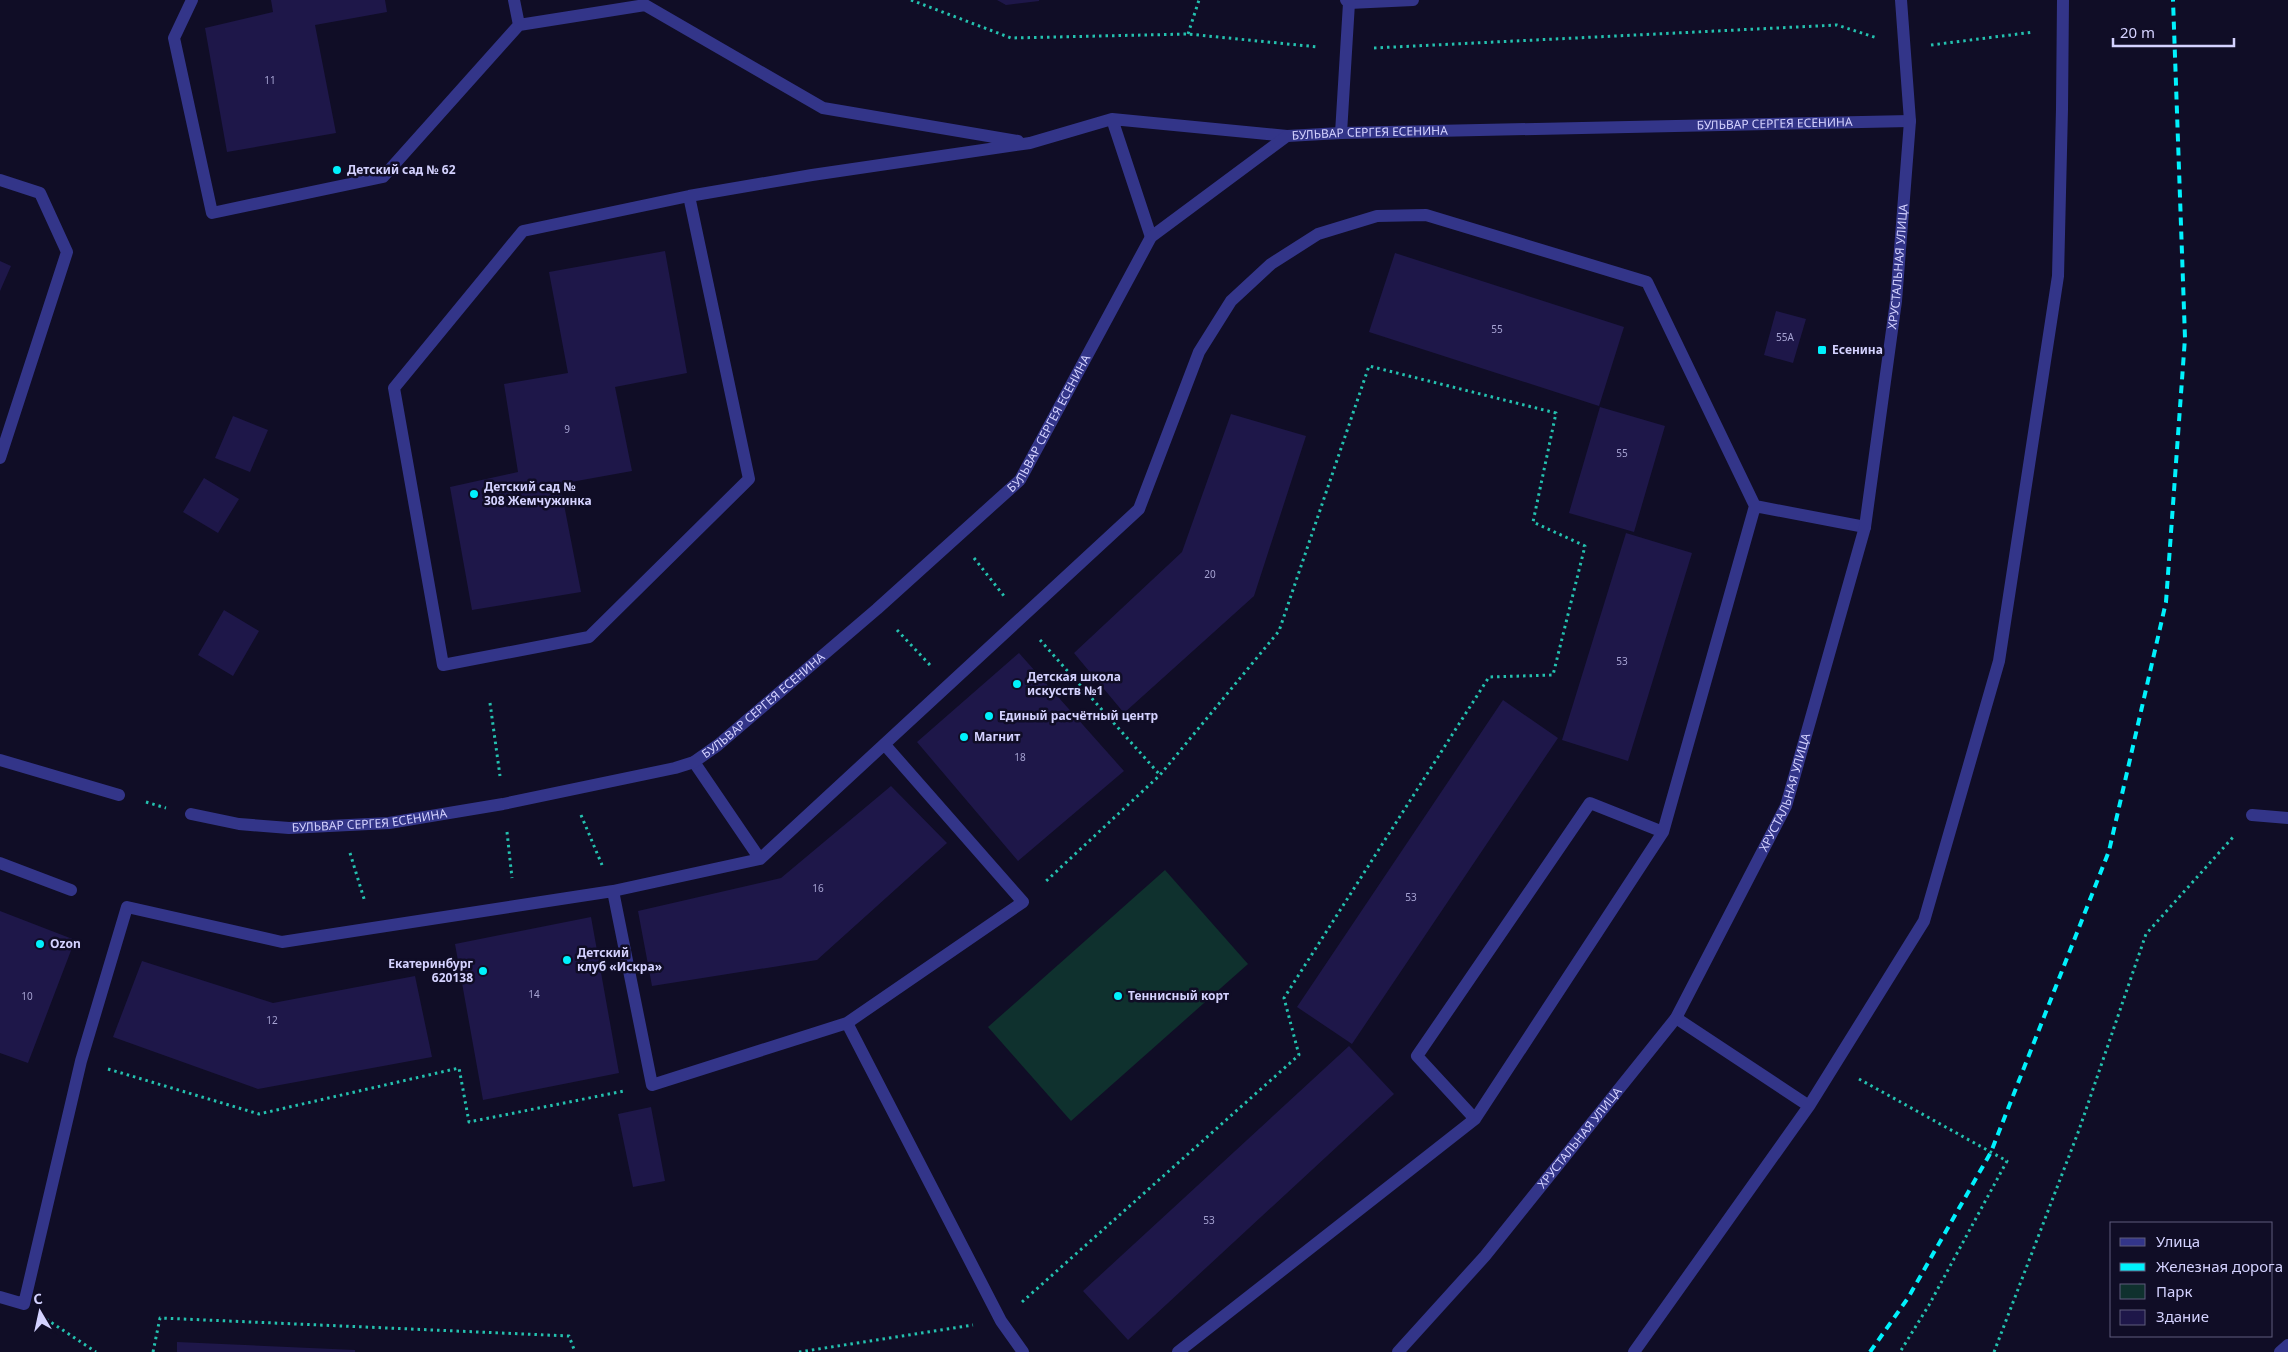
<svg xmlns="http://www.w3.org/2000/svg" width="2288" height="1352" font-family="'Noto Sans',sans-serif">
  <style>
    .green { fill: #0f312e }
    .building { fill: #1e1749 }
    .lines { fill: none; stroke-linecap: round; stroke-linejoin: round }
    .path { stroke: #24c1af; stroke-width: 3; stroke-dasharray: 2.5 4; stroke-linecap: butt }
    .service { stroke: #333589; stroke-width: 12 }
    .minor { stroke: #333589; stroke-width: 12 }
    .tertiary { stroke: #333589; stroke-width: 12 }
    .rail { stroke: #00f1fd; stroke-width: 4; stroke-dasharray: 8 6; stroke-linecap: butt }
    .poi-dot { fill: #00f1fd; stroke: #100d26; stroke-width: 2 }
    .labels { text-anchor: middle; stroke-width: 5; stroke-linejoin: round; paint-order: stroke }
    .number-label { font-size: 10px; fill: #a6a3d2 }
    .street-label { font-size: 12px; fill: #d4d2ff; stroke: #100d26 }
    .poi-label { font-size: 12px; font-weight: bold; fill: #d4d2ff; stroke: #100d26; text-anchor: start }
  </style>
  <rect width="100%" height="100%" fill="#100d26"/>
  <path class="green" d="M1165,870L1248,964L1071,1121L988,1027Z"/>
  <path class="building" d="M271,0H385L387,12L315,25L336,133L227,152L205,28L273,12Z
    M997,0H1039V1L1006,5Z
    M665,251L687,373L615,387L632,471L560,484L581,592L472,610L450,487L518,472L504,384L568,373L549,272Z
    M1395,253L1624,327L1599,406L1369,332Z
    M0,261L11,266L0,291Z
    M1776,311L1806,319L1793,363L1764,355Z
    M1600,407L1665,426L1634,532L1569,513Z
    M1231,414L1306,436L1254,596L1124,713L1074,653L1182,552Z
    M233,416L268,430L250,472L215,458Z
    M204,478L239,499L218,533L183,512Z
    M1626,533L1692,553L1628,761L1562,740Z
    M224,610L259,631L233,676L198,655Z
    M1019,653L1124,771L1018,861L917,742Z
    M1503,700L1558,738L1352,1044L1297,1007Z
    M891,786L947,843L817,960L652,986L638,911L781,878Z
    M0,911L75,940L28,1063L0,1053Z
    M591,917L619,1073L483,1100L455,944Z
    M142,961L273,1003L415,976L432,1057L258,1089L113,1037Z
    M1349,1046L1394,1094L1128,1340L1083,1291Z
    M651,1107L665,1181L633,1187L618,1114Z
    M177,1342L355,1350V1352H177Z"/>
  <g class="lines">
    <path class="path" d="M911,0L1011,38L1188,34L1318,47
      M1188,34L1199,0
      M1931,45L2034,32
      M1374,48L1837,25L1877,38
      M974,558L1004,596
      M897,630L930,665
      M1040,640L1160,775
      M490,703L500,776
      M146,802L166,808
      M581,815L602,865
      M507,832L512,878
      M350,853L365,902
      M108,1069L259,1114L459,1068L469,1122L624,1091
      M1859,1079L2007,1161L1929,1305L1900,1352
      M1022,1302L1299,1055L1284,998L1489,677L1553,675L1585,546L1533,522L1556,413L1369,366L1279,631L1160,775L1044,883
      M46,1319L96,1352
      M153,1352L160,1318L569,1336L575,1352
      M799,1352L973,1325
      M1994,1352L2079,1130L2146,934L2234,836"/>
    <path class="service" d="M192,0L174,38L212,213L383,177L519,25L645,5L823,108L1018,141
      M514,0L519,25
      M1349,3L1413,0
      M1341,133L1349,3L1346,0
      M0,180L40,193L67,252L0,458
      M689,196L523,231L394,388L443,665L589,637L749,479L689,196L812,175L1030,143L1112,119
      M1151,237L1112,119L1287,136
      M0,760L119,795
      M694,762L760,859
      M2252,815L2288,818
      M0,863L71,890
      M613,891L652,1085L847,1023L1023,902L885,745
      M1676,1018L1809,1106
      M847,1023L1001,1321L1023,1352
      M1475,1119L1417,1056L1590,803L1663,832
      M0,1297L24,1304L81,1061L127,907L282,942L613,891L760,859L1139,509L1199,352L1231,301L1271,264L1318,234L1377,216L1426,215L1647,282L1755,506
      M1178,1352L1475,1119L1663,832L1755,506L1865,527
      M1634,1352L1809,1106L1924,921L1999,661L2058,276L2062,109L2063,0
      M2280,1352L2288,1345"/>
    <path class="minor" id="s1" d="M191,814L239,824L289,828L389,823L503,804L675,768L694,762L718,745L877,609L1020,480L1151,237L1287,136L1341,133L1910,121"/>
    <path class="tertiary" id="s2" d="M1398,1352L1485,1256L1676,1018L1786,806L1865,527L1896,301L1910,121L1901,0"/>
    <path class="rail" d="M1870,1352L1908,1298L1991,1152L2109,851L2166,602L2185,338L2173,0"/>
  </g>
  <g class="poi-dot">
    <circle cx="337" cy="170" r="5"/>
    <rect x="1817" y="345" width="10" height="10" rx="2.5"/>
    <circle cx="474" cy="494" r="5"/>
    <circle cx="1017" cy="684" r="5"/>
    <circle cx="989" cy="716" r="5"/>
    <circle cx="964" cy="737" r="5"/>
    <circle cx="40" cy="944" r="5"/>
    <circle cx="567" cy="960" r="5"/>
    <circle cx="483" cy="971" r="5"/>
    <circle cx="1118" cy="996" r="5"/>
  </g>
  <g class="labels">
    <g class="number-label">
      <text x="270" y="84">11</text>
      <text x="1497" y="333">55</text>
      <text x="1785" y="341">55А</text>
      <text x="567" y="433">9</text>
      <text x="1622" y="457">55</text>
      <text x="1210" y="578">20</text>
      <text x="1622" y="665">53</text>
      <text x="1020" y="761">18</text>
      <text x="818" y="892">16</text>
      <text x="1411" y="901">53</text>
      <text x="534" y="998">14</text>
      <text x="27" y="1000">10</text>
      <text x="272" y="1024">12</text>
      <text x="1209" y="1224">53</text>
    </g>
    <g class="street-label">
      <text dy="4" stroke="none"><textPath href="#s1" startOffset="1875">БУЛЬВАР СЕРГЕЯ ЕСЕНИНА</textPath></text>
      <text dy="4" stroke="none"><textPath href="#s1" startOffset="1470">БУЛЬВАР СЕРГЕЯ ЕСЕНИНА</textPath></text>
      <text dy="4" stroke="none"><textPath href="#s2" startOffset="1226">ХРУСТАЛЬНАЯ УЛИЦА</textPath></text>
      <text dy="4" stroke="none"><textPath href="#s1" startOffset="1005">БУЛЬВАР СЕРГЕЯ ЕСЕНИНА</textPath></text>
      <text dy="4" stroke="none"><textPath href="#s1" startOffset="600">БУЛЬВАР СЕРГЕЯ ЕСЕНИНА</textPath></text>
      <text dy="4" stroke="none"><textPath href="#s2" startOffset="686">ХРУСТАЛЬНАЯ УЛИЦА</textPath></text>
      <text dy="4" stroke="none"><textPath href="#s1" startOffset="180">БУЛЬВАР СЕРГЕЯ ЕСЕНИНА</textPath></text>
      <text dy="4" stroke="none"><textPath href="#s2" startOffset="281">ХРУСТАЛЬНАЯ УЛИЦА</textPath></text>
    </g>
    <g class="poi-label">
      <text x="347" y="174">Детский сад № 62</text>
      <text x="1832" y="354">Есенина</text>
      <text x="484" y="491">Детский сад №<tspan x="484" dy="14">308 Жемчужинка</tspan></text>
      <text x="1027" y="681">Детская школа<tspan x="1027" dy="14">искусств №1</tspan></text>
      <text x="999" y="720">Единый расчётный центр</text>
      <text x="974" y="741">Магнит</text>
      <text x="50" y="948">Ozon</text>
      <text x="577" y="957">Детский<tspan x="577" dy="14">клуб «Искра»</tspan></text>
      <text x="473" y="968" text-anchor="end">Екатеринбург<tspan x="473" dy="14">620138</tspan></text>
      <text x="1128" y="1000">Теннисный корт</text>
    </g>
  </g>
  <rect x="2110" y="1222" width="162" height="115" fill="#100d26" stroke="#5e5c7d"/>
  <rect x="2120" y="1238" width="25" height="8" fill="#333589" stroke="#5e5c7d"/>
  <text x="2156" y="1247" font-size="15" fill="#d4d2ff">Улица</text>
  <rect x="2120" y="1263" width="25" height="8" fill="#00f1fd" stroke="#5e5c7d"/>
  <text x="2156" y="1272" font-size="15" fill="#d4d2ff">Железная дорога</text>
  <rect x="2120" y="1284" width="25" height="15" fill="#0f312e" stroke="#5e5c7d"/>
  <text x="2156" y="1297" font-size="15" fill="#d4d2ff">Парк</text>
  <rect x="2120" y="1310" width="25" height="15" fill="#1e1749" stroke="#5e5c7d"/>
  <text x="2156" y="1322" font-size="15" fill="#d4d2ff">Здание</text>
  <g transform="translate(40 1312) rotate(351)" stroke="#100d26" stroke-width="4" paint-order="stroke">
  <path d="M0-4L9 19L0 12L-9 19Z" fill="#d4d2ff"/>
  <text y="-8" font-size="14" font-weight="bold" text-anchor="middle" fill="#d4d2ff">С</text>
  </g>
  <path d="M2113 38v8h121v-8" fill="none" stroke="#d4d2ff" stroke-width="2.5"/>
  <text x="2120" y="38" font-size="15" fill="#d4d2ff" stroke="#100d26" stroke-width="4" paint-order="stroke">20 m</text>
</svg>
